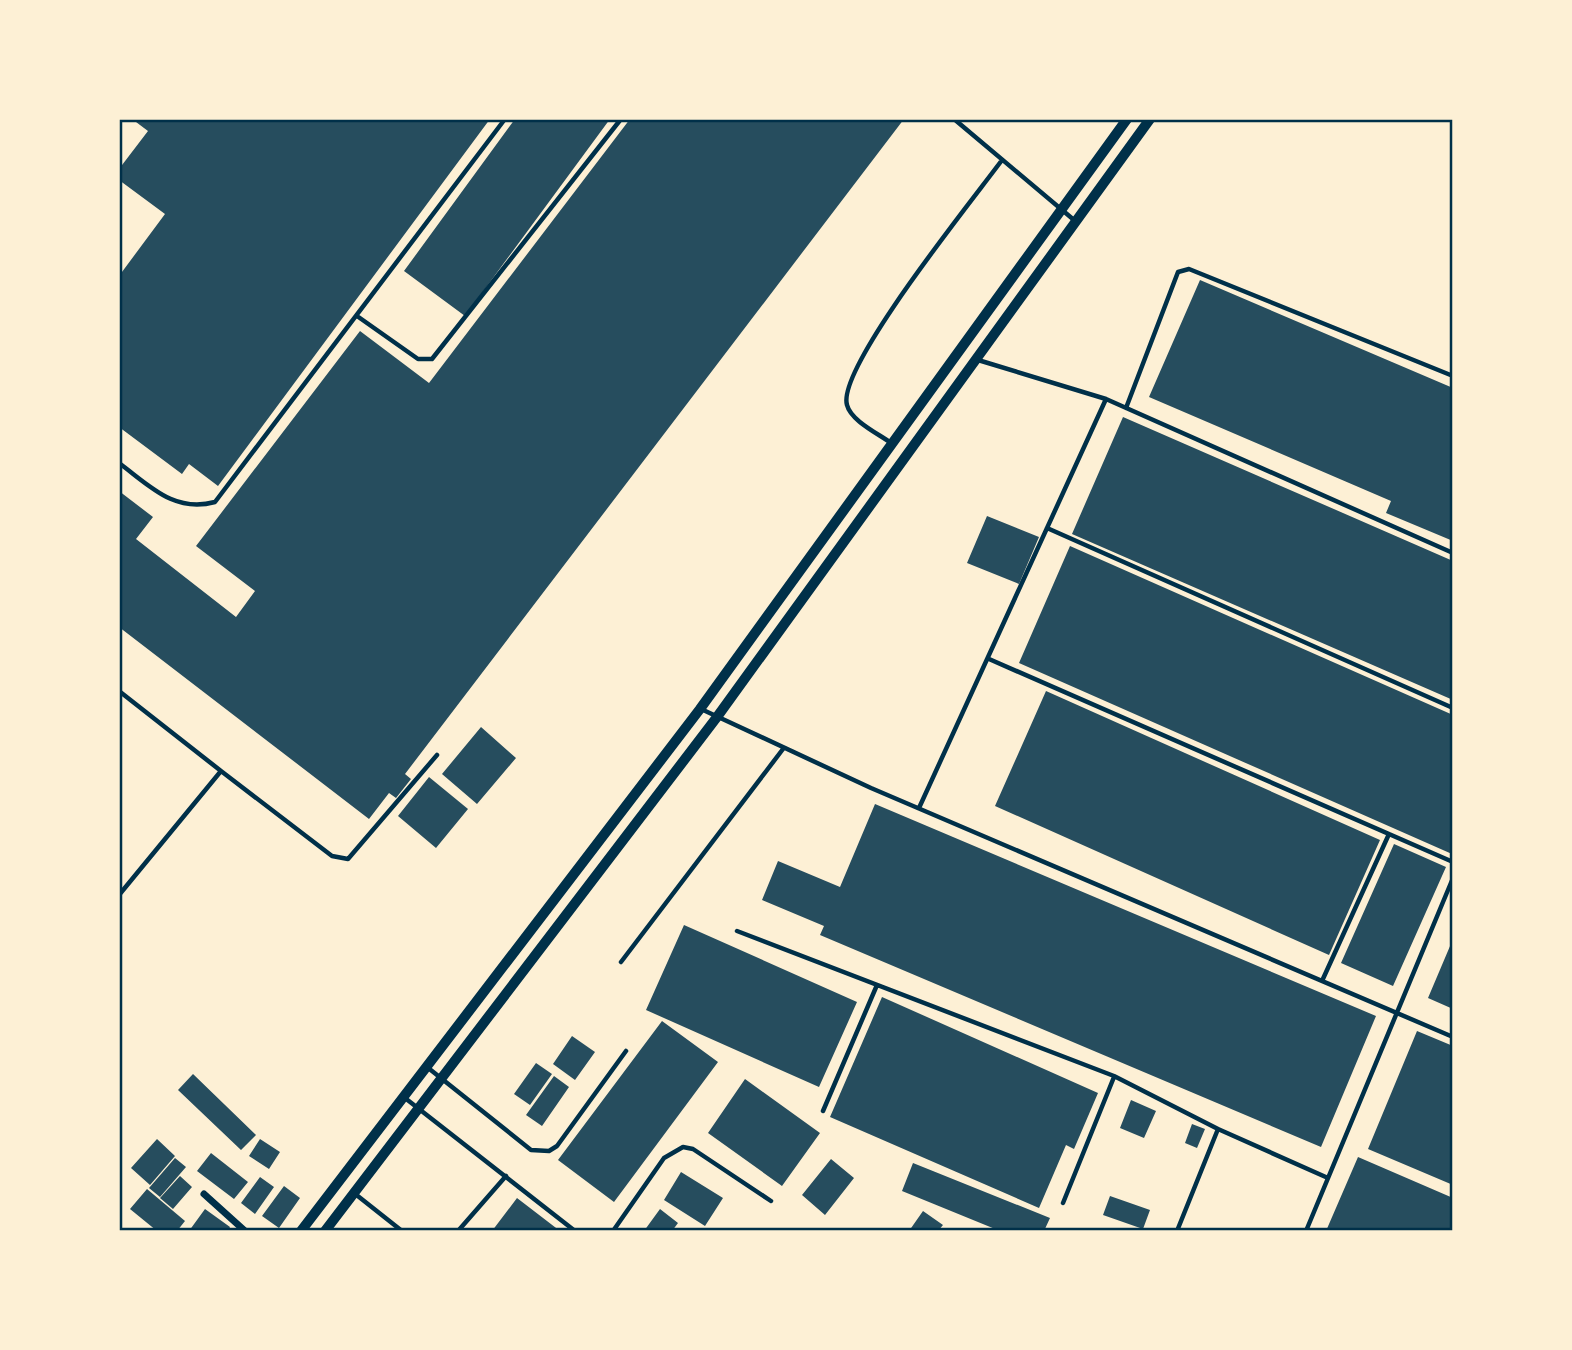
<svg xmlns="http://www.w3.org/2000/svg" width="1572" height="1350" font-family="'Asap Condensed',sans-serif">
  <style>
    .building { fill: #264d5e }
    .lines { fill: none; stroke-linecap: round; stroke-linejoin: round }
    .service { stroke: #003049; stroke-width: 4.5 }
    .minor { stroke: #003049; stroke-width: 7 }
    .tertiary { stroke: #003049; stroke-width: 10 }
    .neatline { fill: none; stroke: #003049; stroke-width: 2.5 }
  </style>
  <rect width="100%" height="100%" fill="#fdf0d5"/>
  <path class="building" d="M139,119H490L218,486L189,464L182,474L119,427V276L165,214L119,180V169L148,131L136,122Z
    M515,119H610L465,316L404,271Z
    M630,119H904L405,774L411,779L396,798L389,793L369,819L119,627V491L153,517L136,539L236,617L255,591L196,546L360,331L429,383Z
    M1200,280L1453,388V541L1386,513L1391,501L1149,397Z
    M1123,417L1453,561V700L1072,534Z
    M987,516L1039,537L1019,584L967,563Z
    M1070,546L1453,715L1452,854L1019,663Z
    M1046,691L1380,840L1329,955L995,806Z
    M481,727L516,758L477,804L442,774Z
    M429,777L468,809L436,848L398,816Z
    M875,804L1376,1016L1321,1147L820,935L824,926L762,900L778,861L840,887Z
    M1394,844L1446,867L1393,986L1341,963Z
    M684,925L857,1002L819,1087L646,1010Z
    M1453,939V1009L1428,998Z
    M882,997L1098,1093L1074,1149L1066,1145L1039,1208L830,1117Z
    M662,1021L718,1062L614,1202L558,1160Z
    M1417,1031L1453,1046V1185L1368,1149Z
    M572,1036L595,1052L575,1080L553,1064Z
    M536,1063L552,1074L530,1105L514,1094Z
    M193,1074L256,1135L241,1150L178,1090Z
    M554,1076L569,1087L542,1126L526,1115Z
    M745,1079L820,1133L782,1186L708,1133Z
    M1131,1100L1156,1111L1144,1138L1120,1128Z
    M1192,1124L1205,1129L1197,1148L1185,1143Z
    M157,1139L175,1156L150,1185L131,1168Z
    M260,1139L280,1152L269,1169L249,1156Z
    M211,1153L248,1182L234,1199L197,1171Z
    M1358,1157L1453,1198V1231H1326Z
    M175,1158L186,1167L160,1197L149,1188Z
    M831,1159L854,1178L825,1215L802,1195Z
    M913,1163L1050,1218L1044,1231H1000L902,1191Z
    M681,1172L723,1198L705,1226L664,1200Z
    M180,1176L192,1187L173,1209L160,1198Z
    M260,1177L274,1187L255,1214L241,1203Z
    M284,1186L300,1198L279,1228L262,1216Z
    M147,1189L185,1221L177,1231H157L130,1209Z
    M1110,1196L1150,1210L1143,1229L1103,1215Z
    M517,1198L560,1231H492Z
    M205,1209L230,1227L228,1231H189Z
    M660,1209L678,1223L672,1231H644Z
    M923,1211L943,1225L938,1231H909Z"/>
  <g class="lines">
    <path class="service" d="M954,119L1074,220
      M357,316L418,359H432L621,119
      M978,360L1106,399
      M1126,408L1178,272L1189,269L1453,376
      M891,443C879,434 851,421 847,405C836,368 975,197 1002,160
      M119,463C150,486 174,513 215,502L505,119
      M1047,528L1453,708
      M989,659L1453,862
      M119,691L221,771L119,895
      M701,709L871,788L1453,1037
      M221,771L332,856L348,859L437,755
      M919,808L1106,399L1453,553
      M737,931L1114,1076L1218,1129
      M621,962L783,749
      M1322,981L1389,834
      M427,1067L531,1150L549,1151L557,1146L626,1051
      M405,1098L575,1231
      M823,1111L877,985
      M354,1193L402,1231
      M1063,1203L1114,1077
      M458,1231L506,1176
      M613,1231L664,1158L683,1147L693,1149L771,1201
      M1177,1231L1218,1129L1328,1178
      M1306,1231L1453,878"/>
    <path class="minor" d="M204,1194L245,1231"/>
    <path class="tertiary" d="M301,1231L700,709L1127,119
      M325,1231L717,717L1150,119"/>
  </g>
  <rect width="1572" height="1350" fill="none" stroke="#fdf0d5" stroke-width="242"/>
  <rect x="121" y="121" width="1330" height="1108" class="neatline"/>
</svg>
